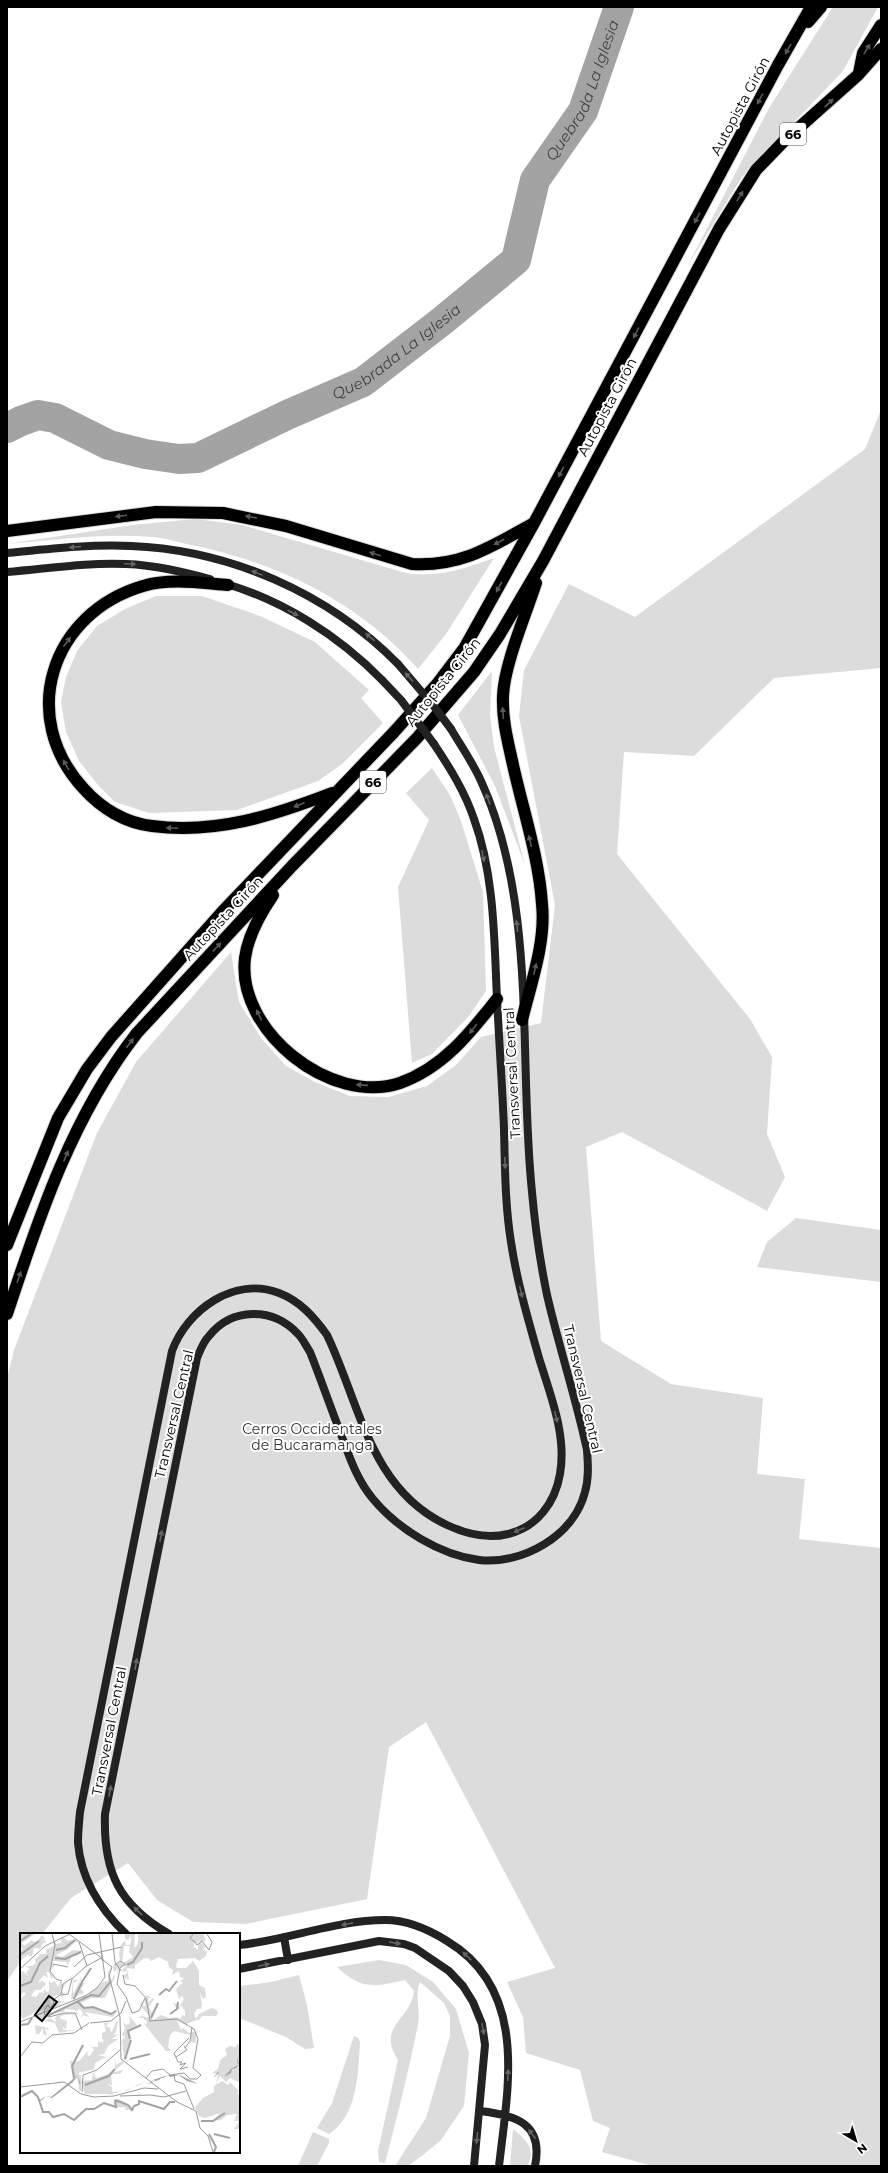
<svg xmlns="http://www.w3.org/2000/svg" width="888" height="2173" font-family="Montserrat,sans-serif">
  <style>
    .green { fill: #dcdcdc }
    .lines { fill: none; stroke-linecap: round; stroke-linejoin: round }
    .river { stroke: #a3a3a3; stroke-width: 30 }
    .highway-casing { stroke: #dbdbdb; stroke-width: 14 }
    .secondary { stroke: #222; stroke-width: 8 }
    .highway { stroke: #000; stroke-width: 12 }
    .secondary-bridge { stroke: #222; stroke-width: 8 }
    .oneway { fill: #595959 }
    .oneway2 { fill: #646464 }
    .labels { text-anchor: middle; stroke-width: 4; stroke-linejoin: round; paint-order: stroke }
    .shield { fill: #fff; stroke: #4c4c4c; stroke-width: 1 }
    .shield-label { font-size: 13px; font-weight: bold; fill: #000 }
    .street-label { font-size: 14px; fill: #000; stroke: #fff }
    .park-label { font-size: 14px; fill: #333; stroke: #fff }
    .water-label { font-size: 15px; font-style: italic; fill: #444; stroke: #fff }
    .inset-river { fill: none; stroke: #a3a3a3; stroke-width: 2 }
    .inset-road { fill: none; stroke: #999; stroke-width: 1 }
    .view { fill: #000; fill-opacity: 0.15; stroke: #000; stroke-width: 2 }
    .inset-edge { fill: none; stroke: #000; stroke-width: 2 }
  </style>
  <rect width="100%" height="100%" fill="#fff"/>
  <path class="green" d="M833,7H878L843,71L742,177L687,267L769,108Z
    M881,410V668L774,678L694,756L624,752L617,854L750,1019L772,1057L767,1134L785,1177L767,1211L622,1132L586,1147L601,1341L671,1384L763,1398L757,1474L805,1479L799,1539L881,1548V2166H652L602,2152L610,2128L593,2121L580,2070L526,2053L523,2017L507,1982L555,1968L426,1722L389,1747L367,1899L246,1924L193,1922L157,1900L128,1863L71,1898L42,1934H21V1961L7,1981V1378L14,1350L97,1133L136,1062L231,952L239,1002L261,1038L286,1066L315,1082L350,1096L388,1097L427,1086L456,1065L481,1037L541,1023L555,905L519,716L524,670L569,584L635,617L865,449Z
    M196,519L242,525L406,573C439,578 463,569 494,558L446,634L418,669C359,602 277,562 191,545C178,542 165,538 152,537C104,533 55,540 7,544L132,525Z
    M156,596H202L260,616L315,642L369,690L361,698L383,723L342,764L318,781L237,810L149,813L115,802L98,785L79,761L66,732L61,702L66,677L77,651L97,626L125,609Z
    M492,671L490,715L494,747L525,865L495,786L458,715Z
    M432,768L450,795L461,821L483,892L486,991L469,1016L432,1054L412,1063L398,887L429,820L406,793Z
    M796,1218L881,1230V1282L757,1267L767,1242Z
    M379,1960L406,1965L433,1982L456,2009L469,2053L464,2106L453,2122L441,2140L423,2155L408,2166H395L426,2118L450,2036V2016L444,2003L420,1982C414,1994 421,2010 418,2024C409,2071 397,2117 385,2163L379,2162L378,2151L398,2060C376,2026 411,2020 414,1991L405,1980C375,1987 361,1990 337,1967Z
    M299,1975L307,2005L314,2048L305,2049L286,2037L239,2018V1986L271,1982Z
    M354,2036L358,2038L360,2042C358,2073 358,2115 329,2134L317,2128L332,2103Z
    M513,2129C526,2140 537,2149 527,2166H510Z
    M313,2132L329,2139V2143L317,2166H298Z"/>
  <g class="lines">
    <path class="river" id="s1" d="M7,428L21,421L38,415L55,418L109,445L145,454L179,459L198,458L287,415L363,382L442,321L516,260L535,180L583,111L619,7"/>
    <g class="highway-casing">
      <path id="highway" d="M808,22L821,7
        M859,73L863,53L881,25
        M7,531L156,512L223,513L286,526L412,564C462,567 492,546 534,523
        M228,585C201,583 170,578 143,586C51,613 17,717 84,789C101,808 125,823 152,826C217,834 272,816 332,793
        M273,895C260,914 248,935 245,958C236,1031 331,1106 400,1083C443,1068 470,1033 497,999
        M522,1020C531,983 546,942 542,904C539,858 523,810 513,765C508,742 502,720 503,696C504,665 526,614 536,583
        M7,1245L58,1118L87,1069L111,1037L223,911L394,732L437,684L465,647L534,523L778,65L811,7
        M7,1314C39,1216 73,1115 137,1033L292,866L417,738L474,672L500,634L543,561L719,229L756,170L784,141L858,75L881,49"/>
    </g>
    <path class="secondary" d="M7,553C48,549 89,544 131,546C230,550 328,593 398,664
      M7,572C46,569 87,562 126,564C155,565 183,572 210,579
      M223,583C283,600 339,636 382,680
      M126,1934C101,1910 81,1879 78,1843C78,1833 79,1822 80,1812L172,1351C187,1310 234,1276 279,1293C300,1301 314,1317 327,1335C360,1404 370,1489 447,1525C466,1534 488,1539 508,1534C537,1527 555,1503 560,1474C567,1435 550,1394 539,1358C528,1319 517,1282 511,1242C505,1205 505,1167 504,1129C502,1078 498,1027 496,976C494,924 492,868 474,819C465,792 450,768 434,744
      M169,1934C119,1905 103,1872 105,1814L197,1358C200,1351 203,1342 209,1336C232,1307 273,1307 298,1334C303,1339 306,1346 310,1352C320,1377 329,1403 339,1429C348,1453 356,1479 373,1499C398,1529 440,1555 479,1560C522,1565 574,1536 585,1492C589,1478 588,1464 587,1450C576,1398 559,1347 547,1295C540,1261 535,1226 532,1192C518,1058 538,906 481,781C473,763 461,746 451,729
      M284,1937L288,1960
      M239,1945C288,1940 336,1920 385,1920C407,1920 428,1929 447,1941C529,1990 508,2087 499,2166
      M239,1969L379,1941L404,1944L415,1948L449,1971L463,1986L473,2002L482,2024L485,2045L474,2166
      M480,2111C515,2115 544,2123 535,2166"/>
    <use href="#highway" class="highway"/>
    <path class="secondary-bridge" d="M398,664L433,705L451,729
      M382,680L401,700L434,744"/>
  </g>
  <defs><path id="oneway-solid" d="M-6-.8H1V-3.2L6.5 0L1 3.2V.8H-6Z"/></defs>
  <g class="oneway">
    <use href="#oneway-solid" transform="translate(788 49) rotate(120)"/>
    <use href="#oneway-solid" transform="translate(867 49) rotate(-59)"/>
    <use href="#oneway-solid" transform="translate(760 99) rotate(118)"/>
    <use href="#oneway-solid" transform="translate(829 103) rotate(-44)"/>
    <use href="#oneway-solid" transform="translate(740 196) rotate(-58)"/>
    <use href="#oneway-solid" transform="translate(697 218) rotate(118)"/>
    <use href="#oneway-solid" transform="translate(636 333) rotate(118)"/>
    <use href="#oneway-solid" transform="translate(561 472) rotate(118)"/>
    <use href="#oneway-solid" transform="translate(121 516) rotate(173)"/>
    <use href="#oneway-solid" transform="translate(251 517) rotate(-170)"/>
    <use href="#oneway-solid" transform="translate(499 542) rotate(152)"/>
    <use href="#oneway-solid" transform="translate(375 554) rotate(-163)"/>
    <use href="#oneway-solid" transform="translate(499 587) rotate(119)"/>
    <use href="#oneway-solid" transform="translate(67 642) rotate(-53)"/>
    <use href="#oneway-solid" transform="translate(503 713) rotate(-94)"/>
    <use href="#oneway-solid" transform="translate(66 765) rotate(-120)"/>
    <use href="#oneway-solid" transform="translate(299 805) rotate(159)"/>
    <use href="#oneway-solid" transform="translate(172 828) rotate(-177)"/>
    <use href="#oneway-solid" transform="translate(530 841) rotate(-103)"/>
    <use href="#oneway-solid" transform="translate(217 947) rotate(-47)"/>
    <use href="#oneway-solid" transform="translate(535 969) rotate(-77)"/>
    <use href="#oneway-solid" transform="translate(259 1015) rotate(-117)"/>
    <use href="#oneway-solid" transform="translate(473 1029) rotate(128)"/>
    <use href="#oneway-solid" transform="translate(130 1043) rotate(-52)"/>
    <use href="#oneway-solid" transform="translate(362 1085) rotate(-176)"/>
    <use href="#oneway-solid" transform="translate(66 1156) rotate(-67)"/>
    <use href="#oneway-solid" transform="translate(19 1277) rotate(-71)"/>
  </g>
  <g class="oneway2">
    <use href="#oneway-solid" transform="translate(75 547) rotate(176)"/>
    <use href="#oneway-solid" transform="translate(130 564) rotate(3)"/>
    <use href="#oneway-solid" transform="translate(257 573) rotate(-158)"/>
    <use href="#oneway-solid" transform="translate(293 613) rotate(27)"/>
    <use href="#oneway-solid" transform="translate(370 637) rotate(-140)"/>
    <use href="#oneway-solid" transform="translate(409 677) rotate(-133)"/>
    <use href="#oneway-solid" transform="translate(488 799) rotate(-111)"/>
    <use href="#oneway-solid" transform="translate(483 856) rotate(79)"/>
    <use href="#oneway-solid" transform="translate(517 926) rotate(-96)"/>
    <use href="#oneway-solid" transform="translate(505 1163) rotate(88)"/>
    <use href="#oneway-solid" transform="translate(521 1292) rotate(77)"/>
    <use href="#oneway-solid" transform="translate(556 1417) rotate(77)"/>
    <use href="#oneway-solid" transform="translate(519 1530) rotate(157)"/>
    <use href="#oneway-solid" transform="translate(161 1536) rotate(-79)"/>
    <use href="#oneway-solid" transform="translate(136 1664) rotate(-79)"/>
    <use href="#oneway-solid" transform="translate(110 1791) rotate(-79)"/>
    <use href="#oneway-solid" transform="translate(138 1911) rotate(-136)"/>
    <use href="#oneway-solid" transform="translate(347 1924) rotate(169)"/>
    <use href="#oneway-solid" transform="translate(395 1943) rotate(9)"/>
    <use href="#oneway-solid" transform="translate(467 1956) rotate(-136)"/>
    <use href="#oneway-solid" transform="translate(264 1965) rotate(-12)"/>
    <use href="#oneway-solid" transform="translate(483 2029) rotate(79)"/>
    <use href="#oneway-solid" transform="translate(508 2075) rotate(-87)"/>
    <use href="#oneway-solid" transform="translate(532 2134) rotate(-127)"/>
    <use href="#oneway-solid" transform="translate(477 2138) rotate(96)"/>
  </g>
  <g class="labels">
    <g class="shield">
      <rect x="780" y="123" width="26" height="22" rx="3"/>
      <rect x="360" y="771" width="26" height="22" rx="3"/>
    </g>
    <g class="shield-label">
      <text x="793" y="139">66</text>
      <text x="373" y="787">66</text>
    </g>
    <g class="street-label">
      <text transform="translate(740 106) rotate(-62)" y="5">Autopista Girón</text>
      <text transform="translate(607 407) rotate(-62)" y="5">Autopista Girón</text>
      <text transform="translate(443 682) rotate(-51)" y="5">Autopista Girón</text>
      <text transform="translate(223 918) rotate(-47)" y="5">Autopista Girón</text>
      <text transform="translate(512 1073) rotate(-93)" y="5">Transversal Central</text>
      <text transform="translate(583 1389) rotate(77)" y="5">Transversal Central</text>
      <text transform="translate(174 1414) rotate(-77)" y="5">Transversal Central</text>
      <text transform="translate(109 1731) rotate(-79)" y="5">Transversal Central</text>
    </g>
    <g class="park-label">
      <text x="312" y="1434">Cerros Occidentales<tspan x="312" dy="16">de Bucaramanga</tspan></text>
    </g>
    <g class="water-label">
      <text dy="5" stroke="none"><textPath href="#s1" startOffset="764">Quebrada La Iglesia</textPath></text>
      <text dy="5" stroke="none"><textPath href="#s1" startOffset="428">Quebrada La Iglesia</textPath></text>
    </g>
  </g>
  <g transform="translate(20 1933)">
    <rect width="220" height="220" fill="#fff"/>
    <path d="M0,1H15L2,10L4,13L12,7L16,10L22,2L25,5L20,10L25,6L26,10H23L20,16L14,15L12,24L8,22L0,28V18L3,16L0,13ZM105,1H115L114,15L118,11V1H183L186,7L183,9L180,8L176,10L174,8V14L178,17V11L181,9L186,14L183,16L187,19L186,23L179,28L175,25L158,26L156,33L157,35H166L173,28L179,38V52L185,55L186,64L183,66L180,60L182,71L181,76H177L174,81L176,86L179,81L191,75L196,76L198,80L196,83H182L180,86L166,91L169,94L157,87L161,97L163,95L169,100L176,98V110L170,109L171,102L154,98L150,102L148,114L151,118H146L125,92L124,90L127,91L126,87L129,86L124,87L123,92L124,85H118L122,83L131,85L120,72L122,68L123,73H126L124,67L127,62L131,65H128L129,70L132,65L134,66L129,74L132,80L133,77L135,78L132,85L133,87L141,82L149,85L157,84L160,86L163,82L165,84V78L161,72L160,76H157L153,70L157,71L158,68L159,74L164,66L162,63L159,66L156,56L162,50L161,53L163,49H160L164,45L160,44L159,38L152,42L153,37L149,34L148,29L139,24L131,28L128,25L123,26L115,32V36L107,35L109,47L102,43L107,40L106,37L104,40L102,37L106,33L100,34L96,42L98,35L94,39L93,34L96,28V31L100,29L99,20L101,12L105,7L106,12H110L111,8V3L108,7L105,6ZM104,13H110L109,19L113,24L102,31ZM43,4L48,8L55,6L59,9H55L48,16L36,22L42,24L53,17L63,18L56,23H52L48,32L46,29L33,28L32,33L33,30L35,32L30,38L34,45H31L29,39H26L28,45L24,42L18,49L23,48L26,51L20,57H15L11,63L16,64L20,59L23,60L25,55L26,59L29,58V47L31,50L35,48L38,54L41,47L43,52L44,51L47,49L39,60L42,58L44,61L48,60L42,61L43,64L42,65L41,61L32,64L30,70H37L39,64L40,68L48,69L39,70L42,71L28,78L26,76L14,80L3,86L0,82V66L6,61L4,59L0,64V40L3,38L9,44L6,39L10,36L6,33H12L16,30L14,25L16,26L20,21H26V17L34,13L33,9L35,12V8L36,11L42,10L40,5ZM91,34L89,41L92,47L94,41L95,44L85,65H71L61,70L64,74H76L91,80L96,76L97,78L93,84L65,79L69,84L63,82L60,86L63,80L60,76L56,78L58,81L43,82L39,85L47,88L46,96L42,94L44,97H55L39,100L35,90L24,88L30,85L36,89L35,84L44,80H56L55,77L46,76L43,79L29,81L52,73L58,66L59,70L83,49L88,48V39ZM62,44V46L60,50H65L61,56L64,60L55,63L54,67L51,66L53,47H59L53,50V61ZM109,83L117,92L108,98L111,108L106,127H110L106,128L104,126L102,107L105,104L102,102L105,95L103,89L106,92L110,90ZM99,84L96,99L93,102L99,101L91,106H98L88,113L84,121L78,122L86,124L75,130L74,136L58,140L61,143V157L59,159L58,146L52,147L54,140L50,129L53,126L52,129L59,128L69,117L67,122L70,123L74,117L72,114H78V108L82,110L84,107L82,106V100L86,98L84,90H89L86,93L90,95L91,100ZM15,92L28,95L29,98L25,95L27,103L23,101V95L19,101H16ZM213,109L220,112V150L210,145L206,149L200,143L196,151L198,141L192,140L198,136L200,127L207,122L205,116L210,113L216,114L217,111ZM95,125L96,132L102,128L104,130L91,140L103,137L100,141H91L92,152L87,151L92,154L93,161H65L61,148L72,147L73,139L76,145L88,141L95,135ZM202,148L208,152L210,149L219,158L217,160L220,162V196H214L220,188H214L217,181L207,182L201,187L193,188L200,180L185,185L179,183L175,174L183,165L194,159V153ZM98,166L107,170H105L111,173V176H115L110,180L111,177H106L105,174L94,175V167Z" fill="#dcdcdc" fill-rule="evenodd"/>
    <path d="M220,123L219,124L217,125L218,127L219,131L216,135L212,136L211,140L204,144L199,140L193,145L178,151L167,148L159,142L150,144L148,142L143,145H141L139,147L135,148L133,147L132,150L129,151H128L126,149L121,151L118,152L115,154L107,157L95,160L86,161L61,152L59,150L58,144H56L53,149L32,165L26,163L22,167L20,168L12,158L0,165L12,158L20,167L26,163L31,164L57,143L58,144L61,152L86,161L103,158L115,154L117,152L126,149L129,151L133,147L148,142H160L178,151L193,145L198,139L204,144L211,136L218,132L217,125Z" fill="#a3a3a3"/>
    <path class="inset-river" d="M0,8L11,1M36,17L45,15L55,7M0,22L19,8M35,25L45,26L61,19M107,32L113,29L122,15V9M62,49L71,35M0,53L11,49L20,30L28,23M139,62L146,56L149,58L157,48M54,66L62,49M58,69L64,75L73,74L91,81L96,78M150,81L157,76L158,69M27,83L71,62L79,63L91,48M131,85L138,70M0,92L8,91L12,85M110,106L108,98L121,92M105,126L111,107M110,126L130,121M54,145L52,133L63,112M65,152L89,143L95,136M0,164L12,158L18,164L23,179H29L33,184L44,181L54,187L66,176H74L84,170L96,174L95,167M95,167L108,172L112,177L114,173L119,171V168L144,176L150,169H155M181,188H193L205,180M189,201L196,214L194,219M194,201L210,205"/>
    <path class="inset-road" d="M49,1L83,26M92,1L95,29L101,38M173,1L170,5L176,10M174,8L177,12L182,8L189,17L192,9L187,1M59,9L67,33M81,19L83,27L92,34L89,43L100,84L101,126L157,169L176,178L180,195L188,203L193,219M33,31L48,34M95,32L100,28L105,31L100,35M54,34L67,22L102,14M100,35L97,51L106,64L112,80L119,78L125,65M0,36L25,13L50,1M30,38L35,12L32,1M30,38L36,46L42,48M103,42L105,51L115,53L126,65L130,88L157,86L174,96L178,106L173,135L181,142L177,146H170L164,140L150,142L143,136L132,138L126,145M41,61L43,51L52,45M33,67L40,62L48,61L52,46L65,34L81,25L83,28M33,67L34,71L30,75L28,72L24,78L25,82L29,84L44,80H55L62,97M0,89L65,63L77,55L85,44L79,1M70,90L91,88L101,80L106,68M165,115L170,108L172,94M154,120L158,129H162L160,132L166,130L160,136L168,134M154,120L169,105M0,124L12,109L23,110L32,102L54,100L69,90M156,124L167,117L164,113M154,141L155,148L164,151L174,176M0,154L44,149L61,161L74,164L94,163L124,155L138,156M62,159L63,142L77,137L100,117M100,163L130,162L144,164L166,158"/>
    <path class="view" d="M29,63L37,69L22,88L15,82Z"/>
    <rect width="220" height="220" class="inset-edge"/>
  </g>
  <rect width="888" height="2173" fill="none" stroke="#000000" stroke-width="16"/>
  <g transform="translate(856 2141) rotate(142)" stroke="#ffffff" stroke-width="3" paint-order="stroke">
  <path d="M0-3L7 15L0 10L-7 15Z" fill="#000000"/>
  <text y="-6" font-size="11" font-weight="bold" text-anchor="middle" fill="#000000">N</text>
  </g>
</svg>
